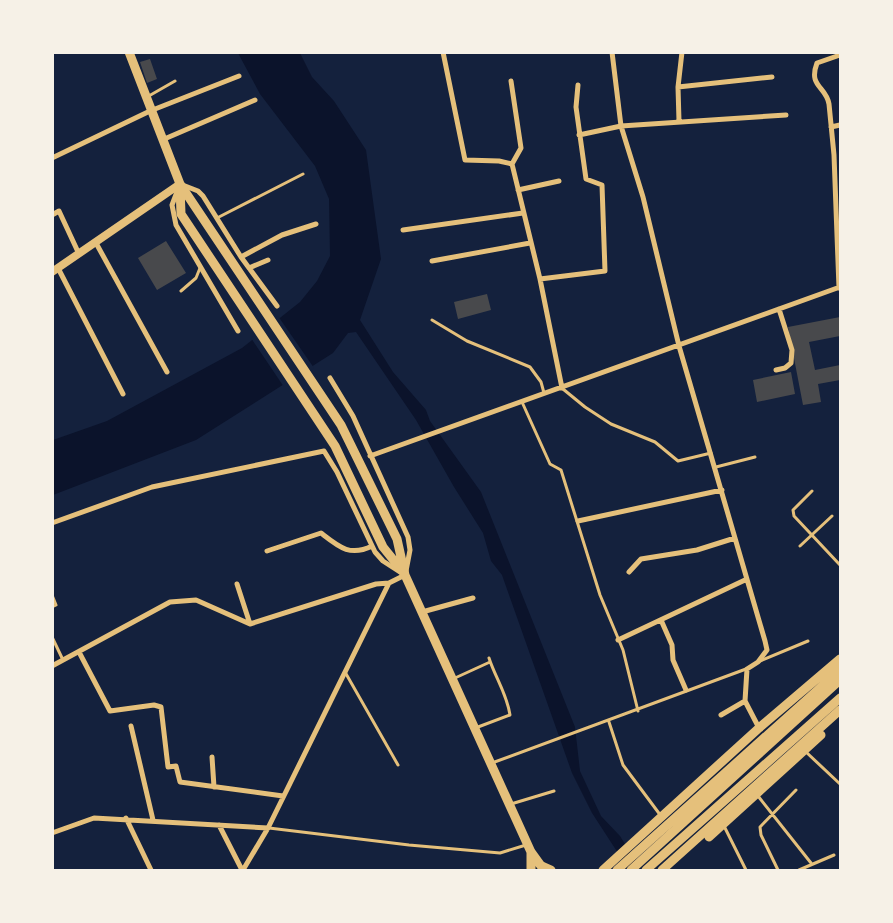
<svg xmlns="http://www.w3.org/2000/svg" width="893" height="923" font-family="'Open Sans',sans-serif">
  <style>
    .water { fill: #0b132b }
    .pier { fill: #14213d }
    .building { fill: #48494c }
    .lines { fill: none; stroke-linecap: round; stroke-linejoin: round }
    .service { stroke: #e5c07b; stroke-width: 3 }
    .minor { stroke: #e5c07b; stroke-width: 5 }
    .secondary { stroke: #e5c07b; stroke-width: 8 }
    .primary { stroke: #e5c07b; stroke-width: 9 }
    .trunk { stroke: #e5c07b; stroke-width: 9 }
  </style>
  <rect width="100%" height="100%" fill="#14213d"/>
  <path class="water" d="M238,53H300L312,77L334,101L366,150L381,259L360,320L393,372L426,410L430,421L481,492L575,727L580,771L601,816L620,836L641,870H629L592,813L572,773L502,575L491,561L483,533L454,487L416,420L356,332L348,333L333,353L196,440L53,495V440L107,421L242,348L300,302L317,281L330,256L329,199L315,166L260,94Z"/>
  <path class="pier" d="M278,316L314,368L284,387L251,338Z"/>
  <path class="building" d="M150,59L157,79L147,83L140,62Z
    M166,241L186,273L157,290L138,258Z
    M487,294L491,310L458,319L454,302Z
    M840,317V336L809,342L815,370L840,365V380L818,384L821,402L803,405L788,327Z
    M791,372L795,394L757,402L753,380Z"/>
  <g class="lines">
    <path class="service" d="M147,97L175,81
      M217,218L303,174
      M181,291L196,278L200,268
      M432,320L467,341L530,367L541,382L544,393
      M563,389L585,407L611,424L655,442L678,461L711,453
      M522,402L550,464L561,470L600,595L623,650L638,711
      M716,467L755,457
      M812,491L793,510L794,516L840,565
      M800,546L832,516
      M52,595L56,605L52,607
      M52,637L63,660
      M760,661L808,641
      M345,672L398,765
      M455,678L490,662
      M609,722L623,765L661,816
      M478,727L510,715C507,694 495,677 489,658
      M806,752L840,784
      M492,763L746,669
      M758,796L811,863
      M511,804L554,791
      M724,826L746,870
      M269,828L409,845L500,853L526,845
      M778,870L761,835L760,827L796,790
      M799,870L834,855"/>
    <path class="minor" d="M443,52L465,160L499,161L512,164L540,279L562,388
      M612,52L621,126L643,197L679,346L765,641L767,650L758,662L747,669L745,701L759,728
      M511,81L521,148L512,164
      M678,87L772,77
      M679,121L678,87L682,52
      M831,127L840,125
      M579,135L621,126L786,115
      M162,140L255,100
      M52,158L150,111L239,76
      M518,190L559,181
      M52,215L59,211L79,254
      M403,230L523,213
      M96,243L167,372
      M241,257L282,235L316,224
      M432,261L530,243
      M58,268L123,394
      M249,268L268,260
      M540,279L605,271L602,185L586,179L576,107L578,85
      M839,288L834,155L829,104C826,86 808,87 817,63L840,55
      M238,331L176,225L172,205L180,184L198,191L203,196L241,257L277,306
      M776,370L785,368L791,363L792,350L779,309
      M330,378L353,416L408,537L410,550L406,571
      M370,456L840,287
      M578,521L722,490
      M52,523L152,487L324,451L337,472L375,552L383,561L400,572
      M267,551L321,533C339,547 350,557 372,546
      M629,572L641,559L697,550L735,538
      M237,584L250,624
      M422,612L473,598
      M661,620L672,645L673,660L686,690
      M618,640L745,580
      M79,652L110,711L154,705L161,707L168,767L176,766L180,782L283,796
      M52,666L170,602L196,600L250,624L376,584L389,583
      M721,715L745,701
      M131,726L153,820
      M212,757L214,787
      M126,818L151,870
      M219,825L242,870
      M52,833L94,818L268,828
      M243,870L268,828L389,583L405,575"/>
    <path class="secondary" d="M52,272L180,184"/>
    <path class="primary" d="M129,52L180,184L341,425L397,539L405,575L531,852L544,870
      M180,187L181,214L335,446L383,547L404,573
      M531,852V870"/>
    <path class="trunk" d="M709,837L821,735
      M542,866L551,870
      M603,870L759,728L840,659
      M617,870L840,670
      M631,870L840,680
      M646,870L840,698
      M662,870L840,710"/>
  </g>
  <rect width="893" height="923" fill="none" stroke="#f6f1e7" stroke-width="108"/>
</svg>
